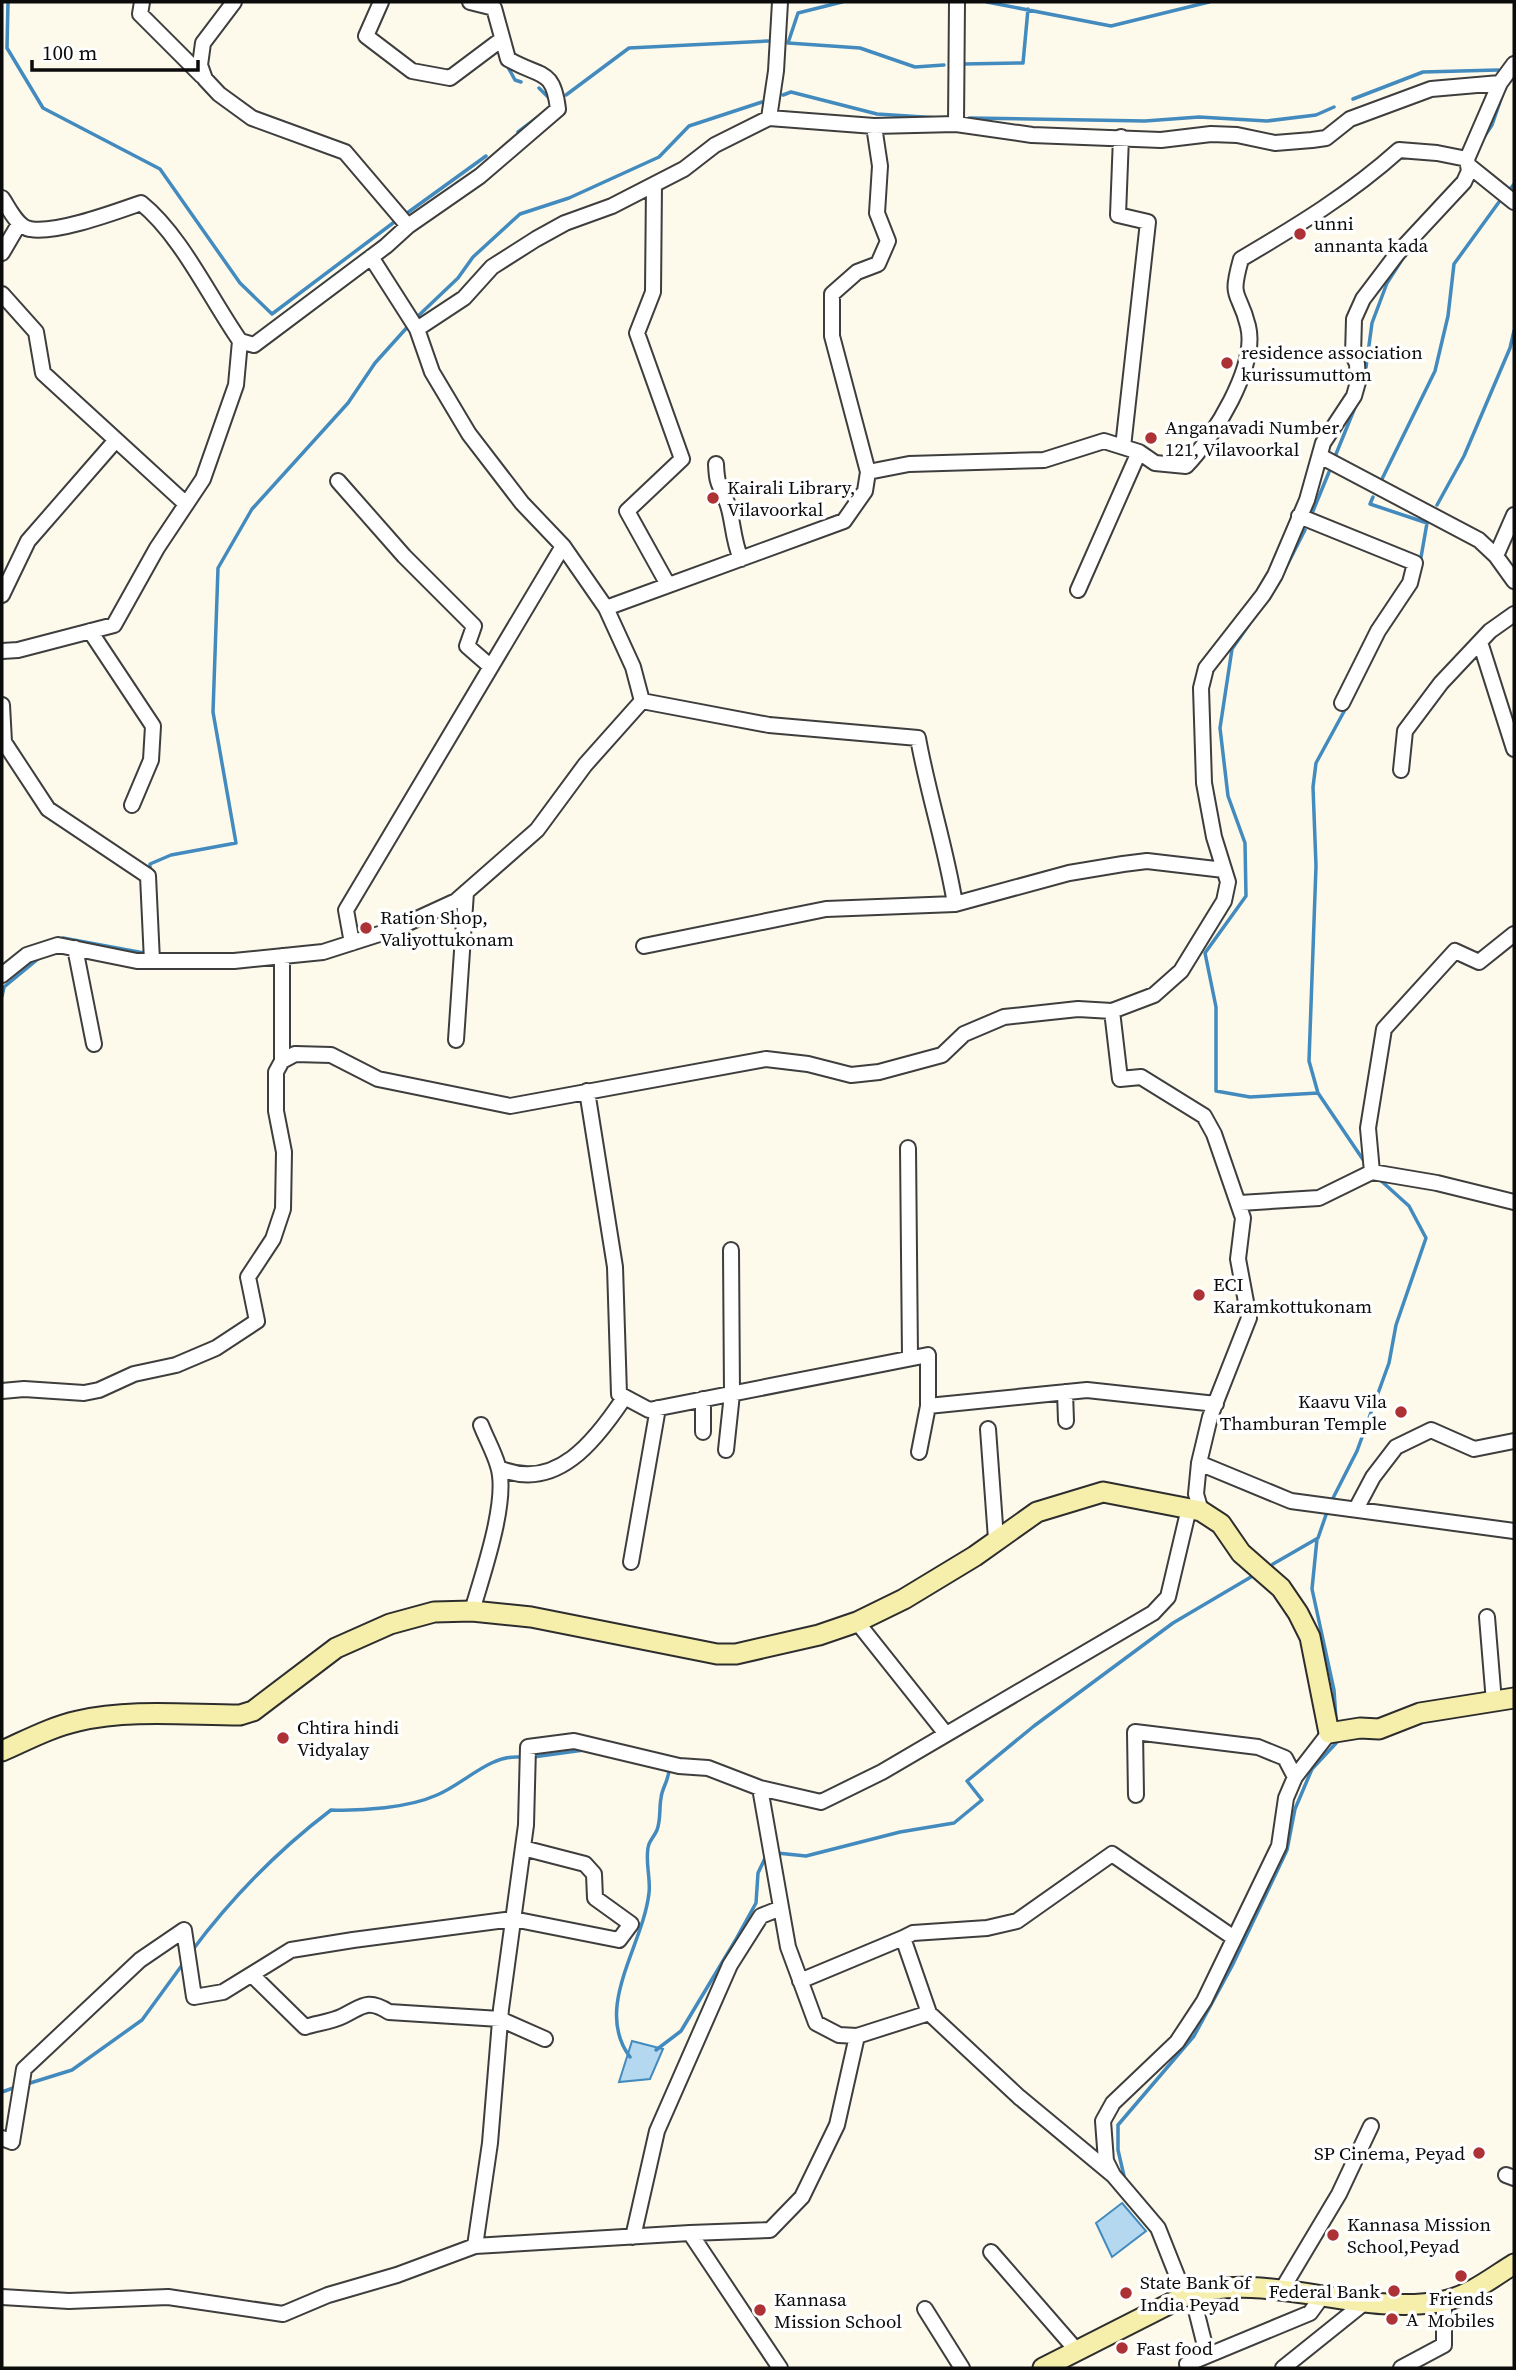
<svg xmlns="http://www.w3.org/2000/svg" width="1516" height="2370" font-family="'Source Serif 4',serif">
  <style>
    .water { fill: #b4d8ef; stroke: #438bbe; stroke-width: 2 }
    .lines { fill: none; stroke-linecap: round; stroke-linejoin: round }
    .stream { stroke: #438bbe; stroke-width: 3.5 }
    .street-casing { stroke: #3e3e3e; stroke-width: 18 }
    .secondary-casing { stroke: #2d2d2d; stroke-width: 23 }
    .street { stroke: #fff; stroke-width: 14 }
    .secondary { stroke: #f6efac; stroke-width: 19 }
    .poi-dot { fill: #ac3236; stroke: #fff; stroke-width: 2.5 }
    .labels { text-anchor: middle; stroke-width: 7; stroke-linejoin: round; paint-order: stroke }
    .poi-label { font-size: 19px; fill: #0b0b0b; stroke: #fff; text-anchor: start }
  </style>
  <rect width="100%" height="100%" fill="#fdfaeb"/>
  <path class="water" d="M632,2041L663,2049L650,2079L619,2082Z
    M1122,2203L1146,2231L1112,2257L1096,2223Z"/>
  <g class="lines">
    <path class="stream" d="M8,2L7,48L43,108L160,169L240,283L272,314L397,220
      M842,2L798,13L788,43L860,48L915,67L944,65
      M987,2L1111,26L1209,2
      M963,64L1023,63L1028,9
      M509,69L515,80L521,82
      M539,88L552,101
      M566,95L629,48L768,41
      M783,95L791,92L877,114L939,118
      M1353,99L1423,72L1498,70
      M969,118L1145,121L1199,117L1267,121L1316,115L1334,107
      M518,132L546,111
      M1482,140L1492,125L1502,96
      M1511,188L1514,184
      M403,216L486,156
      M416,318L458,278L473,257L520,214L569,198L659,157L689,126L762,102
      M1364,382L1372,323L1387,283L1407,252
      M1336,454L1356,405
      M1382,479L1435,371L1448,316L1454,264L1499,202
      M1373,497L1370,504L1427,523L1420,563
      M1437,505L1464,456L1510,348L1514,331
      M1313,511L1329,472
      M1282,575L1305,530
      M1255,616L1232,649L1220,728L1228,796L1245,843L1246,896L1205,953L1216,1007V1091L1250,1097L1318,1093
      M1347,706L1316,763L1313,787L1316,866L1309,1061L1318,1093L1366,1164
      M150,871V864L171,855L236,843L213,712L218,568L252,509L348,403L375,363L411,323
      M63,938L144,953L145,948
      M2,996L4,987L38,959
      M1331,1502L1357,1451L1389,1363L1396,1325L1426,1238L1409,1206L1378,1178
      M1317,1539L1312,1589L1334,1690L1336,1719
      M1273,1564L1318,1538L1328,1509
      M533,1757L584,1750
      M777,1853L806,1856L900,1832L954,1823L982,1800L967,1781L1034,1726L1173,1623L1256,1574
      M191,1952C232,1897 277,1851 331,1810C362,1811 408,1808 437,1795C464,1784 489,1755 519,1757
      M656,2050L681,2031L735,1941L756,1903L758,1873L767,1854
      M630,2057C593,2008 643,1946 649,1893C651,1878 644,1858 649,1844C651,1839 655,1835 657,1830C661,1819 659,1809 661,1798C662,1787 670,1779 669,1767
      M27,2084L72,2070L142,2020L185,1961
      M2,2092L16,2087
      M1124,2176L1118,2150V2125L1194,2036L1232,1966L1287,1850L1295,1809L1312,1769L1338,1741"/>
    <g class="street-casing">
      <path id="street" d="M142,2L140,14L202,76
        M234,2L203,43L200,65L205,79L219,94L252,118L345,152L408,226
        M381,2L366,36L412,71L450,78L502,39
        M957,2L956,124L1032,135L1161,140L1211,134L1237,135L1275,143L1312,140L1326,138L1350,119L1431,89L1500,83
        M769,118L874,126L956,124
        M1121,137L1118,215L1148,222L1123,447
        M1468,165L1514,202
        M654,185L653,292L637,333L682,459L627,511L667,583
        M2,198C9,208 17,227 30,229C56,234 115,212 141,203C181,235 210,298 240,341L254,345L386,246L408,226L480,176L558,109C553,67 540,78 508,59L494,8L470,2
        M2,253L19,224
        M371,257L417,329
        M2,294L36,332L43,373L186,504
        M1320,456L1479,540L1496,556L1514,581
        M716,464C717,486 719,482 726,500C733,515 732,539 741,559
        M868,472L832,336V294L857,272L878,264L888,241L877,213L880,166L874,126
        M338,481L404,556L474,626L467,646L491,667
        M1299,516L1415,563L1410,583L1378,631L1342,703
        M1496,556L1514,515
        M1078,590L1139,452
        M2,595L28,541L116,440
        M606,608L563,546L522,503L469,434L432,372L417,329L464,298L492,267L536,239L565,223L612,206L684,169L715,145L769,118L776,71L780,2
        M90,631L153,726L151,760L132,805
        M1480,642L1514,749
        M2,651L18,650L114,625L157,548L203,479L236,385L240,341
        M642,701L769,725L918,738C928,794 946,848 955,904
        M2,705L4,742L48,809L148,876L152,961
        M1401,770L1405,731L1441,683L1490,631L1514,614
        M352,943L346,910L563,546
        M644,946L826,909L955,904L1069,873L1123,864L1147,861L1224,870
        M75,948L94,1044
        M282,956V1061
        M2,975L27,955L58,945L137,961H234L323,952L395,929L456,901L537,830L585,765L642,701L633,667L606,608L844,521L865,491L868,472L909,464L1044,460L1104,441L1139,452L1155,463L1186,466C1214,437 1258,366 1248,326C1239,289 1229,302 1241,259C1297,226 1350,194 1399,150L1437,153L1467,159L1500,83L1514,64
        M1112,1011L1120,1079L1141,1077L1204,1116L1214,1134L1243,1218L1238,1259L1249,1318L1210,1417L1199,1463L1196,1494L1201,1511
        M456,1040L466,892
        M587,1091L615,1267L619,1394L649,1410L928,1355V1406L919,1452
        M908,1148L910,1357
        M1372,1172L1368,1128L1384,1029L1455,951L1479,962L1514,934
        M1240,1203L1319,1198L1372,1172L1437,1183L1514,1202
        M2,1391L24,1389L84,1393L99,1390L134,1374L176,1365L216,1348L257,1321L248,1277L273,1239L283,1209L284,1152L276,1111V1072L282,1061L295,1054L331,1055L378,1079L510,1106L766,1059L808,1064L851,1075L879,1072L942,1055L964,1034L1004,1017L1078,1009L1112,1011L1154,995L1181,971L1224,901L1228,882L1214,837L1204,783L1201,688L1206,668L1263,595L1275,575L1307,500L1323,443L1354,396L1358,382L1357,364L1353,355L1354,319L1363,299L1397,254L1464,182L1469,171L1467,159
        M1065,1392L1066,1421
        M703,1399V1432
        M928,1406L1087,1390L1216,1404
        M988,1429L996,1539
        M726,1450L732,1394L731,1250
        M1199,1463L1291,1501L1514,1531
        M499,1468C556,1493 596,1440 624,1398
        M1356,1509L1373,1477L1396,1447L1431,1430L1474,1449L1514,1441
        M631,1562L658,1408
        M472,1611C482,1576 509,1500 498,1466C494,1452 486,1438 481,1425
        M1487,1617L1494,1702
        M857,1622L946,1734
        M760,1788L788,1947L816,2023L839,2035L857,2036L929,2013
        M1136,1795L1135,1732L1258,1747L1285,1758L1295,1777
        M252,1975L305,2027C317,2023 331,2022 343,2016C362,2007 367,1998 389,2012L500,2019L545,2039
        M800,1981L903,1938
        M2,2138L12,2142L24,2069L140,1960L184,1930L194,1997L223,1992L291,1950L353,1940L513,1919L619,1940L631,1924L595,1898L594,1874L585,1864L523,1848
        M1113,2175L1019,2097L929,2013L903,1938L913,1933L987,1928L1017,1921L1112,1854L1234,1938
        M1506,2175L1514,2178
        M690,2233L770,2230L802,2197L837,2125L857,2036
        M633,2237L657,2131L730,1965L761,1916L781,1908
        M991,2252L1078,2352
        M1281,2291L1339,2194L1371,2126
        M1192,2294L1204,2342
        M1185,2296L1158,2228L1113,2175L1106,2161L1103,2121L1113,2103L1177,2042L1204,2001L1279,1846L1286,1798L1295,1777L1329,1733
        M2,2297L69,2301L168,2297L283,2314L328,2295L397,2275L475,2246
        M925,2309L962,2368
        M1187,2364L1310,2313L1321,2298
        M780,2368L690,2233L475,2246L490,2143L501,2009L526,1825L528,1747L574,1741L679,1766L708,1768L760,1788L821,1802L882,1772L1153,1613L1168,1597L1189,1508
        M1283,2368L1364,2303
        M1401,2368L1444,2345V2301"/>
    </g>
    <g class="secondary-casing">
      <path id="secondary" d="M2,1751C27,1740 51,1727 78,1721C130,1709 187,1715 240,1715L253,1711L336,1648L390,1624L434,1612L472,1611L531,1617L717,1654H736L819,1635L857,1622L904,1599L975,1556L1037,1512L1103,1492L1201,1511L1221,1524L1241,1553L1281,1588L1298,1613L1310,1637L1329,1733L1360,1728L1379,1729L1420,1713L1514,1698
        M1043,2368L1185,2296C1265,2268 1358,2318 1444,2301C1469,2296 1493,2277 1514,2264"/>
    </g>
    <use href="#street" class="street"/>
    <use href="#secondary" class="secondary"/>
  </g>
  <g class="poi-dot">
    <circle cx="1300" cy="234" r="7"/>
    <circle cx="1227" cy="363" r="7"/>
    <circle cx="1151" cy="438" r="7"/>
    <circle cx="713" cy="498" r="7"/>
    <circle cx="366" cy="928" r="7"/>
    <circle cx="1199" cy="1295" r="7"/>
    <circle cx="1401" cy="1412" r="7"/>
    <circle cx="283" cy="1738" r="7"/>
    <circle cx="1479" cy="2153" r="7"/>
    <circle cx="1333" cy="2235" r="7"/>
    <circle cx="1461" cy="2276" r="7"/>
    <circle cx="1394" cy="2291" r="7"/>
    <circle cx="1126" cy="2293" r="7"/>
    <circle cx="760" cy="2310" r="7"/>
    <circle cx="1392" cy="2319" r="7"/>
    <circle cx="1122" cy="2348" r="7"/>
  </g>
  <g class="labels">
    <g class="poi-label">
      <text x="1314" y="230">unni<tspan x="1314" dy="22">annanta kada</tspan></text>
      <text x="1241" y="359">residence association<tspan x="1241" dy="22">kurissumuttom</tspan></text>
      <text x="1165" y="434">Anganavadi Number<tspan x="1165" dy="22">121, Vilavoorkal</tspan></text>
      <text x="727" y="494">Kairali Library,<tspan x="727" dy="22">Vilavoorkal</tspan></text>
      <text x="380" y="924">Ration Shop,<tspan x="380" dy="22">Valiyottukonam</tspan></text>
      <text x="1213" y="1291">ECI<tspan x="1213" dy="22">Karamkottukonam</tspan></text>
      <text x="1387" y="1408" text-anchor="end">Kaavu Vila<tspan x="1387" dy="22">Thamburan Temple</tspan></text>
      <text x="297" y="1734">Chtira hindi<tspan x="297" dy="22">Vidyalay</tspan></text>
      <text x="1465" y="2160" text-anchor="end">SP Cinema, Peyad</text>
      <text x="1347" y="2231">Kannasa Mission<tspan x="1347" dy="22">School,Peyad</tspan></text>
      <text x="1140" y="2289">State Bank of<tspan x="1140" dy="22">India Peyad</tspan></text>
      <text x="1380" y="2298" text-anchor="end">Federal Bank</text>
      <text x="1461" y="2305" text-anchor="middle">Friends<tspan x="1461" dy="22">Mobiles</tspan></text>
      <text x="774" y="2306">Kannasa<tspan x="774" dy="22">Mission School</tspan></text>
      <text x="1406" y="2326">A</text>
      <text x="1136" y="2355">Fast food</text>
    </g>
  </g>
  <rect width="1516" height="2370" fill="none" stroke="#0b0b0b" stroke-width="7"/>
  <path d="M32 60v10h166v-10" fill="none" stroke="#0b0b0b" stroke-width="3.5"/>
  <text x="42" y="60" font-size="21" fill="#0b0b0b" stroke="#ffffff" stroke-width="5" paint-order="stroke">100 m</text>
</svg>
